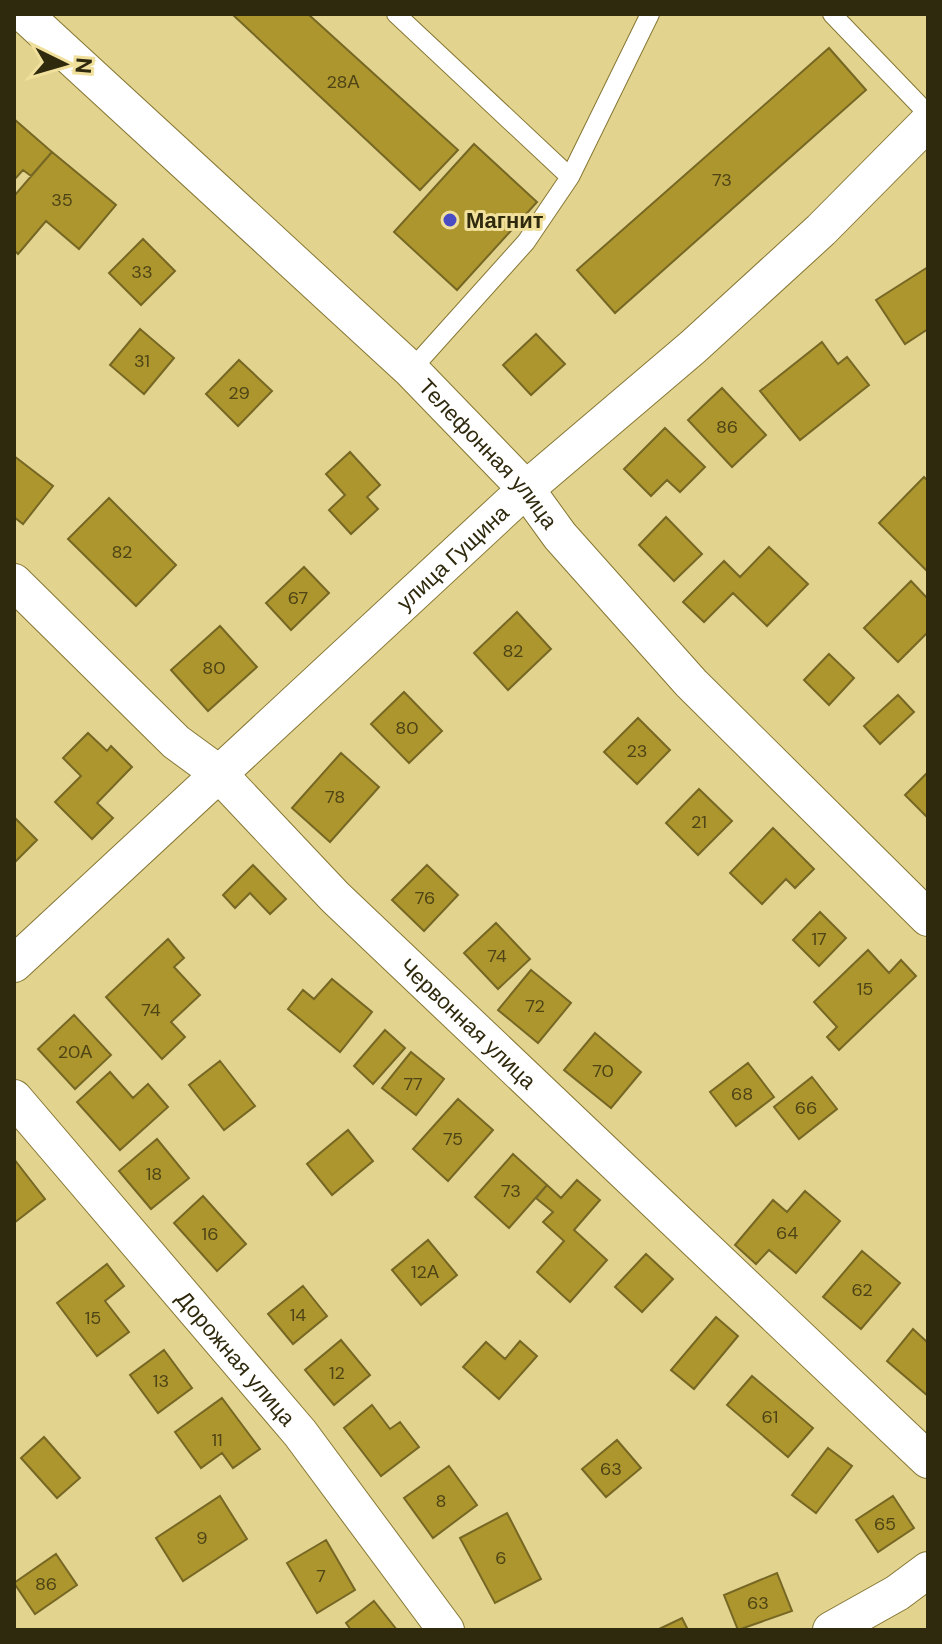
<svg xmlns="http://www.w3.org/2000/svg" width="942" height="1644" font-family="'DM Sans',sans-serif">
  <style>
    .building { fill: #ad962e; stroke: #766724; stroke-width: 2 }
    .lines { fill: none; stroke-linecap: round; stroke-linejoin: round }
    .lane-casing { stroke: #867735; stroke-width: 20 }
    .street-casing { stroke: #867735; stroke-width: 38 }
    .lane { stroke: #fff; stroke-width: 18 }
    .street { stroke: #fff; stroke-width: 36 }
    .poi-dot { fill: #4a4cc2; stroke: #f0e09c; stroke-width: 3 }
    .labels { text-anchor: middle; stroke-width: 6; stroke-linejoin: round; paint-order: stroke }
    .number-label { font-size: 18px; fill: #4e4415 }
    .poi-label { font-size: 22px; font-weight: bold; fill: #2f290d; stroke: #f0e09c; text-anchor: start }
    .street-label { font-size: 22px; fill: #2f290d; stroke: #f0e09c }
  </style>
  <rect width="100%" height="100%" fill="#e2d38f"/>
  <path class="building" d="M232,14H308L458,150L420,190Z
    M829,48L866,90L615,313L577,270Z
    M14,119L52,152L31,176L23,170L14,180Z
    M474,144L537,202L457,290L394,232Z
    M52,152L116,205L79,249L46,221L18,254L14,250V196Z
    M143,239L175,271L141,305L109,273Z
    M928,267V329L905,344L876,300Z
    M140,329L174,358L144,394L110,365Z
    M536,334L565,364L531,395L503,365Z
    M822,342L838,364L847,357L869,385L800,440L760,391Z
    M239,360L272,391L238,426L206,394Z
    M722,388L766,435L732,467L688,420Z
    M665,428L705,467L680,492L667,480L651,496L624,469Z
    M350,452L380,485L367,497L378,509L351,534L329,510L345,495L326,474Z
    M14,456L53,486L23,524L14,517Z
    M924,477L928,481V572L879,523Z
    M109,498L176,565L136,606L68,539Z
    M666,517L702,554L674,581L639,545Z
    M769,547L808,584L767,626L733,593L704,622L683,602L724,561L740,577Z
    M304,567L329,593L291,630L266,603Z
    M911,581L928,599V632L898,662L864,628Z
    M517,612L551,649L508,690L474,653Z
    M220,626L257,667L208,711L171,670Z
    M829,654L854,678L829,705L804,680Z
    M404,692L442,731L409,763L371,724Z
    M898,695L914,712L880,744L864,726Z
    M638,718L670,750L637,784L604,752Z
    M88,733L107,751L111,746L132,767L97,803L113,818L92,839L55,802L81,776L63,758Z
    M341,753L379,787L330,842L292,808Z
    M928,772V818L905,795Z
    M699,789L732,821L698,855L666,823Z
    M14,817L37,840L14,863Z
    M773,828L814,869L795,888L786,879L762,904L730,873Z
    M253,865L286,899L270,914L250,893L235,908L223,895Z
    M427,865L458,895L424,931L392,900Z
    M820,912L846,938L819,966L793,940Z
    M496,923L530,959L498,989L464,953Z
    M168,939L184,958L174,967L200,995L171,1022L185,1037L162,1059L106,997Z
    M868,950L889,973L901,960L916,976L839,1050L827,1037L837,1027L814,1002Z
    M531,970L571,1003L538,1043L498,1010Z
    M332,979L372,1012L340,1052L288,1009L303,990L314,999Z
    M74,1015L111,1055L75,1089L38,1049Z
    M385,1030L405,1048L373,1084L354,1066Z
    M595,1033L641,1072L611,1108L564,1070Z
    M411,1052L444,1079L416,1115L382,1088Z
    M220,1061L255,1106L224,1130L189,1085Z
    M748,1063L774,1097L736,1126L710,1092Z
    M110,1072L133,1098L148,1084L168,1107L120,1150L77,1102Z
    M812,1077L837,1109L799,1139L774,1107Z
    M458,1099L493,1130L448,1181L413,1149Z
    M348,1130L373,1161L332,1195L307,1164Z
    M157,1139L189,1178L151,1209L119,1171Z
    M513,1154L547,1185L509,1228L475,1197Z
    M14,1159L45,1199L14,1223Z
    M577,1180L600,1200L574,1230L607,1260L570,1302L537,1272L564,1241L543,1222L553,1212L536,1198L547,1185L561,1198Z
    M805,1191L840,1221L796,1273L769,1250L756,1264L735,1245L773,1200L787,1212Z
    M203,1196L246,1244L217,1271L174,1223Z
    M428,1240L457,1275L421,1305L392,1270Z
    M862,1251L900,1283L861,1329L823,1297Z
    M646,1254L673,1279L642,1312L615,1287Z
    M107,1264L124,1286L105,1301L129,1332L97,1356L57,1303Z
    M303,1286L327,1316L293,1344L268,1314Z
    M716,1317L738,1336L694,1389L671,1370Z
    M913,1329L928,1343V1396L887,1361Z
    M341,1340L370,1375L334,1405L305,1370Z
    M520,1341L537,1356L499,1399L463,1367L486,1342L505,1359Z
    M164,1350L192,1388L158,1413L130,1375Z
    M752,1376L813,1428L788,1457L727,1405Z
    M222,1398L260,1449L233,1468L222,1453L201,1468L175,1432Z
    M372,1405L390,1429L400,1422L419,1447L381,1476L344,1428Z
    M44,1437L80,1478L57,1498L21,1458Z
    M617,1440L641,1468L606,1497L582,1469Z
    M828,1448L852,1466L816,1513L792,1495Z
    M449,1466L477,1505L433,1538L404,1498Z
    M220,1496L247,1539L183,1581L156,1538Z
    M893,1496L914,1528L878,1552L856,1520Z
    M507,1513L541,1579L495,1603L460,1538Z
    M326,1540L355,1590L317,1613L287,1563Z
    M56,1554L77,1585L35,1614L14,1583Z
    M777,1573L792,1611L738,1630L724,1595Z
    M374,1601L397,1630H351L346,1623Z
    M682,1618L688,1630H657Z"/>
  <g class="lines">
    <g class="lane-casing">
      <path id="lane" d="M396,14L570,177
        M832,14L928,114
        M411,370L526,242L570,177L650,14"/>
    </g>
    <g class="street-casing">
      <g id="street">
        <path id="s1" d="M24,14L411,370L526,489L560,536L691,683L928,918"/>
        <path id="s2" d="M14,582L176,742L217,772L335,897L928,1460"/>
        <path id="s3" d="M14,964L526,489L693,347L821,230L928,122"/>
        <path id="s4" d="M14,1098L300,1433L446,1630"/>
        <path d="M831,1630L897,1593L928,1570"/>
      </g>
    </g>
    <use href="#lane" class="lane"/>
    <use href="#street" class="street"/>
  </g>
  <circle class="poi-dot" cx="450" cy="220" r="8"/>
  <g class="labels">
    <g class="number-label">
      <text x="343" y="88">28А</text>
      <text x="722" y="186">73</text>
      <text x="62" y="206">35</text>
      <text x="142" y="278">33</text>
      <text x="142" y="367">31</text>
      <text x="239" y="399">29</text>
      <text x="727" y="433">86</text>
      <text x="122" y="558">82</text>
      <text x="298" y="604">67</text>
      <text x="513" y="657">82</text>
      <text x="214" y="674">80</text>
      <text x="407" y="734">80</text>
      <text x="637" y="757">23</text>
      <text x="335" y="803">78</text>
      <text x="699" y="828">21</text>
      <text x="425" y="904">76</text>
      <text x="819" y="945">17</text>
      <text x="497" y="962">74</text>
      <text x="865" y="995">15</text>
      <text x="535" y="1012">72</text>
      <text x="151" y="1016">74</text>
      <text x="75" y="1058">20А</text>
      <text x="603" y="1077">70</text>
      <text x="413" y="1090">77</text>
      <text x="742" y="1100">68</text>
      <text x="806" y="1114">66</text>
      <text x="453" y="1145">75</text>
      <text x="154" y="1180">18</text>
      <text x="511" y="1197">73</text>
      <text x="787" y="1239">64</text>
      <text x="210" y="1240">16</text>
      <text x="425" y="1278">12А</text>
      <text x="862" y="1296">62</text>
      <text x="298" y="1321">14</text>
      <text x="93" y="1324">15</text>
      <text x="337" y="1379">12</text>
      <text x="161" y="1387">13</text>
      <text x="770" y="1423">61</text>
      <text x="217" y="1446">11</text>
      <text x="611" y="1475">63</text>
      <text x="441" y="1507">8</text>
      <text x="885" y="1530">65</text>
      <text x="202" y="1544">9</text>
      <text x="501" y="1564">6</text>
      <text x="321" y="1582">7</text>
      <text x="46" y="1590">86</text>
      <text x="758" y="1609">63</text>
    </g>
    <g class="poi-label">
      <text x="466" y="228">Магнит</text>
    </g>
    <g class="street-label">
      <text dy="8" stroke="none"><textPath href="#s1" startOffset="640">Телефонная улица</textPath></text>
      <text dy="8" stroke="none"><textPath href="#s3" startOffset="598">улица Гущина</textPath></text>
      <text dy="8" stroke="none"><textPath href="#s2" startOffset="634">Червонная улица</textPath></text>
      <text dy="8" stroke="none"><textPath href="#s4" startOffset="342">Дорожная улица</textPath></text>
    </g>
  </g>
  <rect width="942" height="1644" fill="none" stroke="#2f290d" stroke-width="32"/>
  <g transform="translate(64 64) rotate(95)" stroke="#f0e09c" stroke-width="6" paint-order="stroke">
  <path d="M0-6L14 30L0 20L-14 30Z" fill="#2f290d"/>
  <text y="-12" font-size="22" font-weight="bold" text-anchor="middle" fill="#2f290d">N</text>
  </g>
</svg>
